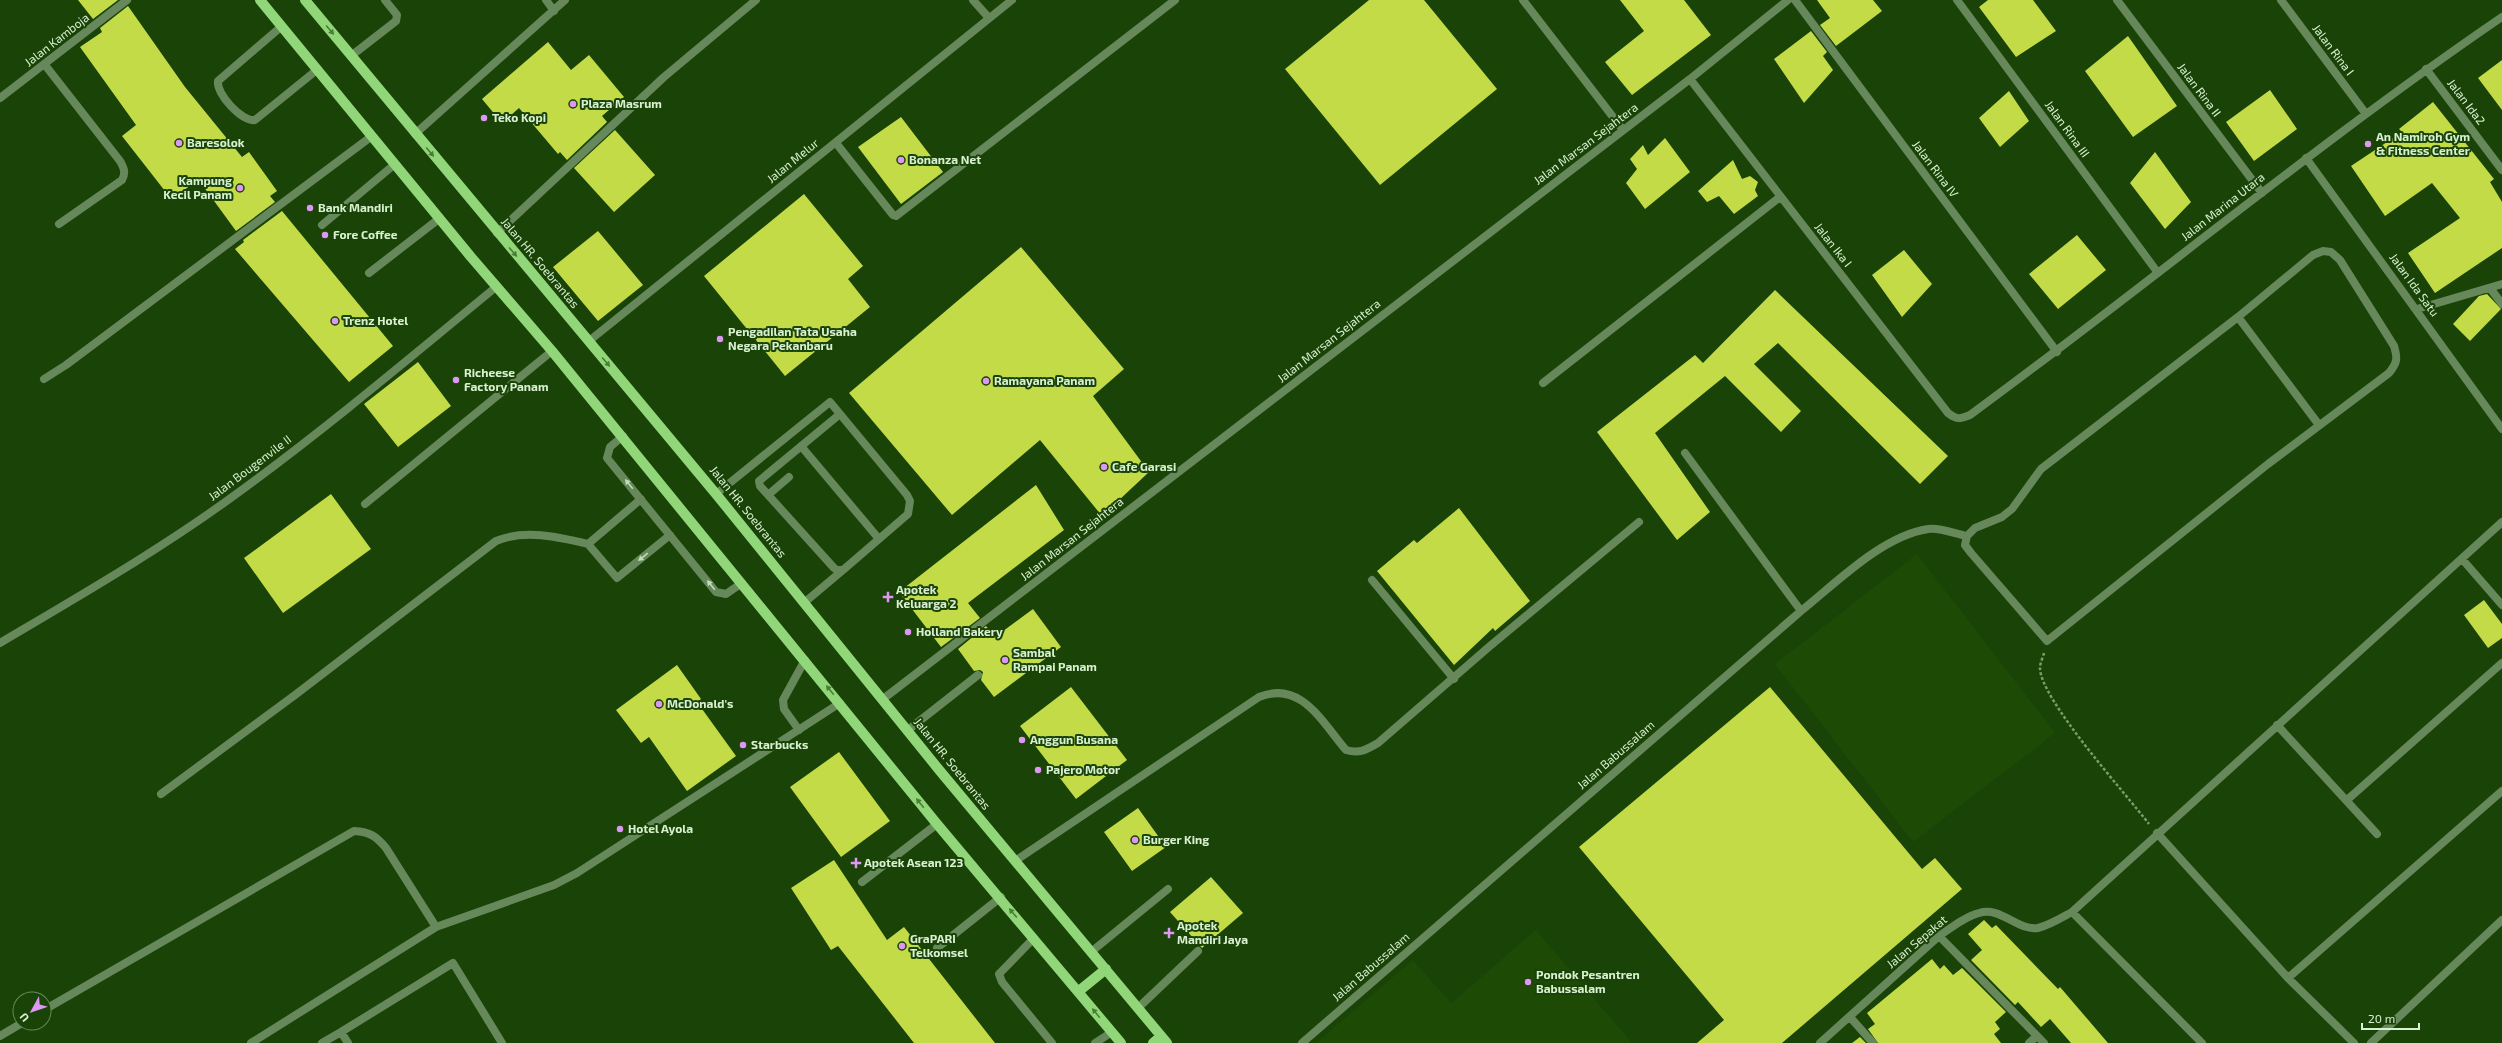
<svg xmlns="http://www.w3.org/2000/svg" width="2502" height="1043" font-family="'Exo 2',sans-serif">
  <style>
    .built { fill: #1d4b06 }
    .building { fill: #c3db47 }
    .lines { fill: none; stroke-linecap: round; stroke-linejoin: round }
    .path { stroke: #7b9b6d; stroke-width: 2.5; stroke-dasharray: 3 2; stroke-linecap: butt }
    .lane { stroke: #66885b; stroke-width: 8 }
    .street { stroke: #66885b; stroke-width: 8 }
    .primary { stroke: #91d779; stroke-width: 10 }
    .oneway { fill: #4a7e35 }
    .oneway2 { fill: #c2dcb9 }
    .poi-dot { fill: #de98f3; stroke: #1a4307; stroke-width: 1.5 }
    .labels { text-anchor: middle; stroke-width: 4; stroke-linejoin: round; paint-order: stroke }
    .street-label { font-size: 12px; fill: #d9f1d1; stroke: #1a4307 }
    .poi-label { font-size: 12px; font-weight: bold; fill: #d9f1d1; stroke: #1a4307; text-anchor: start }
  </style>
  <rect width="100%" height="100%" fill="#1a4307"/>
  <path class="built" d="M1917,554L2055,733L1913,842L1775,664Z
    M1536,930L1632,1043H1316L1413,960L1451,1003Z"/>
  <path class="building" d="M78,0H118L93,19Z
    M1369,0H1424L1497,89L1380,185L1285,69Z
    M1620,0H1684L1711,35L1632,95L1605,62L1644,31Z
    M1817,0H1873L1882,11L1836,46L1820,25L1830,18Z
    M1988,0H2033L2056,31L2016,57L1979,7Z
    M128,6L185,87L242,157L249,152L277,191L270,196L275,202L236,231L198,179L172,200L122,136L136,125L80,47L102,32L100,28Z
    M1811,31L1827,52L1823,56L1833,70L1804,103L1774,59Z
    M2128,36L2177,106L2133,137L2085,71Z
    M548,42L571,70L589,55L624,97L602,116L607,122L567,160L560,152L558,154L519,108L502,123L482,99Z
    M2502,60V110L2478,78Z
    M2270,90L2297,129L2254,161L2226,122Z
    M2009,91L2029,121L2000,147L1979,118Z
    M2433,102L2494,179L2490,182L2502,202V248L2435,293L2408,253L2460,218L2432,183L2385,216L2351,166L2402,132L2399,129Z
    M901,117L943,172L901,204L858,147Z
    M615,130L655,175L614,212L574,168Z
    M1665,138L1690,172L1645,209L1626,183L1637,169L1630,159L1643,145L1648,155Z
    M2155,152L2191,202L2165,229L2130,183Z
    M1733,160L1742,179L1750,176L1758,182L1755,190L1758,196L1734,214L1719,196L1707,202L1698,191Z
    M804,194L863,266L848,279L870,307L785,376L704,276Z
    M282,211L393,346L349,382L235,249L244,242L243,240Z
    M598,231L643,285L598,321L553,267Z
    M2077,235L2106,270L2058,309L2029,274Z
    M1021,247L1124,369L1093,396L1149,472L1102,516L1040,440L952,515L849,393Z
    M1904,250L1932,284L1902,317L1872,275Z
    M1775,290L1948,456L1920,484L1778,343L1754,364L1801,411L1781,432L1725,376L1655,433L1710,512L1677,540L1597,432L1695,355L1703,363Z
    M2487,294L2501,309L2470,341L2453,324L2479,296Z
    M418,362L451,406L398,447L364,404Z
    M1036,485L1064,530L968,603L980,618L941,647L899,592Z
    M331,494L371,549L283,613L244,558Z
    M1459,508L1530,601L1495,631L1493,628L1454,665L1377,571L1414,540L1417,543Z
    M2484,600L2502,624V638L2488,648L2464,615Z
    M1033,609L1061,647L994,697L981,680L983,672L980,670L974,671L958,649L986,626L995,637Z
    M677,665L701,699L697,702L736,756L687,791L649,737L641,743L616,710Z
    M1071,687L1127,760L1076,799L1020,726Z
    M1770,687L1922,869L1935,858L1962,889L1782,1043H1697L1724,1020L1579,847Z
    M839,752L890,821L841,857L790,787Z
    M1138,808L1166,847L1132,871L1104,832Z
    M834,860L887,940L904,927L995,1043H914L838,946L831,950L791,888Z
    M1211,877L1243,913L1202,948L1170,912Z
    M1984,920L1992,928L1996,925L2058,989L2060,987L2108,1043H2071L2050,1019L2041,1027L2018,1002L2015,1005L1971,960L1982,950L1968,934Z
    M1932,959L1940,969L1944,965L1953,975L1962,968L2006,1012L1995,1022L2000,1029L1994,1034L2001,1043H1878L1868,1029L1875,1024L1867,1013Z
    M1860,1037L1866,1043H1852Z"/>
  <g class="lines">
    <path class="path" d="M2044,653C2043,657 2040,663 2040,668C2040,699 2127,795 2149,824"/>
    <path class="lane" d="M282,26L218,81C216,94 242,122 255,120L318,69
      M351,56L396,21L397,15L385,0
      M322,225L395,164
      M369,273L440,218
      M623,436L610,447L607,458L716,592L726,594L742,583
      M801,446L879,539
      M716,494L830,402L840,414L907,495L910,501L908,514L843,570H837L834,568L760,486L759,481L840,414
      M768,495L789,477
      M588,544L641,499
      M1372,580L1454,679
      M805,602L843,570
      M799,730L784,709L783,700L805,660
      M908,730L978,675
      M161,794L295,695L496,541C525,529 558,537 588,544L617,578L670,535
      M862,882L937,824
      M1034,938L999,974L1002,982L1052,1043
      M937,948L1001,897
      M1091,952L1168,889
      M1138,1008L1198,951
      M1095,1043L1112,1032"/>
    <path class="street" d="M546,0L554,11
      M973,0L989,18
      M1523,0L1623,130
      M1795,0L2057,352
      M1957,0L2158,273
      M2117,0L2262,193
      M2281,0L2366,114
      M45,65L120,161C124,168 126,173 122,180L59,224
      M2426,69L2502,170
      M1690,79L1948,413C1957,420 1960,419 1970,415C2149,284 2319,142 2502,17
      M0,98L127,0
      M415,134L565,0
      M836,143L893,215L896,216L1175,0
      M2306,158L2502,429
      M497,233L664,77L756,0
      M2323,251L2331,252L2340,260L2394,346C2398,359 2397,363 2389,373L2268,464L2047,641L1971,553L1965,545L1967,536L1975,528L2002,517L2012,509L2041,469L2238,317L2313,255Z
      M2490,288L2502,304
      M2417,309L2502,284
      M2238,317L2319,425
      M589,341L1012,0
      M44,379L66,365L372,136
      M1543,383L1780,197
      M1685,453L1801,611
      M365,504L552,351
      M2462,559L2502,605
      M0,643C81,595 163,548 239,492C328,427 412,356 496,287
      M883,699L1690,79L1788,0
      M2277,725L2377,834
      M2347,800L2502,663
      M2157,833L2288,978L2354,1043
      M1015,861L1259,697C1301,680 1322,722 1346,750C1359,754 1366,750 1378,743L1490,646L1639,522
      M2072,912L2202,1043
      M1939,936L2044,1043
      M2288,978L2502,791
      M44,1010L354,831C370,832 376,836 386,848L436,927
      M1850,1017L1873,1043
      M0,1036L22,1023
      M251,1043L436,927L554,885L577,873L840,703
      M322,1043L341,1032
      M348,1043L341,1032L453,963L502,1043
      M1302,1043L1801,611C1836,583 1882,536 1928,529C1939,527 1956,534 1967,536
      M1820,1043L1939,936C1951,928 1964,917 1979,913C2001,906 2017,931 2038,928C2050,925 2061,918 2072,912L2502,522
      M2029,1043L2037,1036
      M2371,1043L2502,920"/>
    <path class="primary" d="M260,0L471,257L552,351L937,824L1121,1043
      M305,0L716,494L940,771L1167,1043
      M1079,991L1106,969
      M1153,1043L1161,1036"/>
  </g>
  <defs><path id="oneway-solid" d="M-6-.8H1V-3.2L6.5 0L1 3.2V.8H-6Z"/></defs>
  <g class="oneway">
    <use href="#oneway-solid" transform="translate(330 30) rotate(50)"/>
    <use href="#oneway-solid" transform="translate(430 152) rotate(50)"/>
    <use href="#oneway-solid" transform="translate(513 252) rotate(49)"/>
    <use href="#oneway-solid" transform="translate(606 362) rotate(50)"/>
    <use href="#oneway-solid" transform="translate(830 690) rotate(-129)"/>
    <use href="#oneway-solid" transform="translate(920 803) rotate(-129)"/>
    <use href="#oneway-solid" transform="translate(1013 913) rotate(-130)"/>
    <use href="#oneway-solid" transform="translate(1096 1013) rotate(-129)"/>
  </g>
  <g class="oneway2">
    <use href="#oneway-solid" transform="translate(629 484) rotate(-129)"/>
    <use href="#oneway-solid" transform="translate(643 557) rotate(141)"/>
    <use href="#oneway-solid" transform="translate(711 585) rotate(-129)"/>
  </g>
  <g class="poi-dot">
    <circle cx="573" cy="104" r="4"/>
    <circle cx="484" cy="118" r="4"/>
    <circle cx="179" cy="143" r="4"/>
    <circle cx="2368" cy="144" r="4"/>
    <circle cx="901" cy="160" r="4"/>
    <circle cx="240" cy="188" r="4"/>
    <circle cx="310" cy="208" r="4"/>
    <circle cx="325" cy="235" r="4"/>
    <circle cx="335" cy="321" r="4"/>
    <circle cx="720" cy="339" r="4"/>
    <circle cx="456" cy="380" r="4"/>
    <circle cx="986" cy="381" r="4"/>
    <circle cx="1104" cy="467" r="4"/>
    <path d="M886 591h4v4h4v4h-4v4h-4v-4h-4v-4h4z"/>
    <circle cx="908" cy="632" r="4"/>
    <circle cx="1005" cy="660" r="4"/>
    <circle cx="659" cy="704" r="4"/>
    <circle cx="1022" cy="740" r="4"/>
    <circle cx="743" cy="745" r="4"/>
    <circle cx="1038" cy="770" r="4"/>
    <circle cx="620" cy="829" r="4"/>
    <circle cx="1135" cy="840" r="4"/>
    <path d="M854 857h4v4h4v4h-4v4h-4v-4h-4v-4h4z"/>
    <path d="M1167 927h4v4h4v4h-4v4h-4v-4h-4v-4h4z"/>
    <circle cx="902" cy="946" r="4"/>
    <circle cx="1528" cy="982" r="4"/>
  </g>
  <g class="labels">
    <g class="street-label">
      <text transform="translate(57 40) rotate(-38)" y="4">Jalan Kamboja</text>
      <text transform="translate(2333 50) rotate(53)" y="4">Jalan Rina I</text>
      <text transform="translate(2199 90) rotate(53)" y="4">Jalan Rina II</text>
      <text transform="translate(2466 102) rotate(53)" y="4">Jalan Ida2</text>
      <text transform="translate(2067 129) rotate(54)" y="4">Jalan Rina III</text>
      <text transform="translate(1586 144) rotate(-37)" y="4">Jalan Marsan Sejahtera</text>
      <text transform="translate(793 161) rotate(-39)" y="4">Jalan Melur</text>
      <text transform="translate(1935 169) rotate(53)" y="4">Jalan Rina IV</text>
      <text transform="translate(2223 207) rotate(-38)" y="4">Jalan Marina Utara</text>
      <text transform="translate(1833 245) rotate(52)" y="4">Jalan Ika I</text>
      <text transform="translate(540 263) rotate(50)" y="4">Jalan HR. Soebrantas</text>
      <text transform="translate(2414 285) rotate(54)" y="4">Jalan Ida Satu</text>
      <text transform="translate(1329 341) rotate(-38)" y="4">Jalan Marsan Sejahtera</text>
      <text transform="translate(250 468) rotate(-37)" y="4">Jalan Bougenvile II</text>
      <text transform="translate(748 512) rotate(51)" y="4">Jalan HR. Soebrantas</text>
      <text transform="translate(1072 539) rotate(-38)" y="4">Jalan Marsan Sejahtera</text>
      <text transform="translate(1616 755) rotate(-41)" y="4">Jalan Babussalam</text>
      <text transform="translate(952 764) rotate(51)" y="4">Jalan HR. Soebrantas</text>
      <text transform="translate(1917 942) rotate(-40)" y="4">Jalan Sepakat</text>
      <text transform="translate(1371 967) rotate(-41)" y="4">Jalan Babussalam</text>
    </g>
    <g class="poi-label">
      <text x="581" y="108">Plaza Masrum</text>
      <text x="492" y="122">Teko Kopi</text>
      <text x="2376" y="141">An Namiroh Gym<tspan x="2376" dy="14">&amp; Fitness Center</tspan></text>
      <text x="187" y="147">Baresolok</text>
      <text x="909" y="164">Bonanza Net</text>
      <text x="232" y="185" text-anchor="end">Kampung<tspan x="232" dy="14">Kecil Panam</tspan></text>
      <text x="318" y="212">Bank Mandiri</text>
      <text x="333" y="239">Fore Coffee</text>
      <text x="343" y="325">Trenz Hotel</text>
      <text x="728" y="336">Pengadilan Tata Usaha<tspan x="728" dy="14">Negara Pekanbaru</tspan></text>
      <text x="464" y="377">Richeese<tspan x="464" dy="14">Factory Panam</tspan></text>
      <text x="994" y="385">Ramayana Panam</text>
      <text x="1112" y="471">Cafe Garasi</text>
      <text x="896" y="594">Apotek<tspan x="896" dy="14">Keluarga 2</tspan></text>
      <text x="916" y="636">Holland Bakery</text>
      <text x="1013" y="657">Sambal<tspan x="1013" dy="14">Rampai Panam</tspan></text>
      <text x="667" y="708">McDonald's</text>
      <text x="1030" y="744">Anggun Busana</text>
      <text x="751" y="749">Starbucks</text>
      <text x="1046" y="774">Pajero Motor</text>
      <text x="628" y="833">Hotel Ayola</text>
      <text x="1143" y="844">Burger King</text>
      <text x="864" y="867">Apotek Asean 123</text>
      <text x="1177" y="930">Apotek<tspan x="1177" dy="14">Mandiri Jaya</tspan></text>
      <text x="910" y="943">GraPARI<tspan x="910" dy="14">Telkomsel</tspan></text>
      <text x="1536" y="979">Pondok Pesantren<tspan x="1536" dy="14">Babussalam</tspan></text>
    </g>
  </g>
  <g transform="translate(32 1011) rotate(230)"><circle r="19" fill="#1a4307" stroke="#668958"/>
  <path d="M0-3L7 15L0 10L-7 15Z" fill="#de98f3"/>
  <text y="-6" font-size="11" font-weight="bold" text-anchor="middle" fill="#d9f1d1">U</text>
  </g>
  <path d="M2362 1023v6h57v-6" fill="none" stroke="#d9f1d1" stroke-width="2"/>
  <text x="2368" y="1023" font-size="12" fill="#d9f1d1" stroke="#1a4307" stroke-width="3" paint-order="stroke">20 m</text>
</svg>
